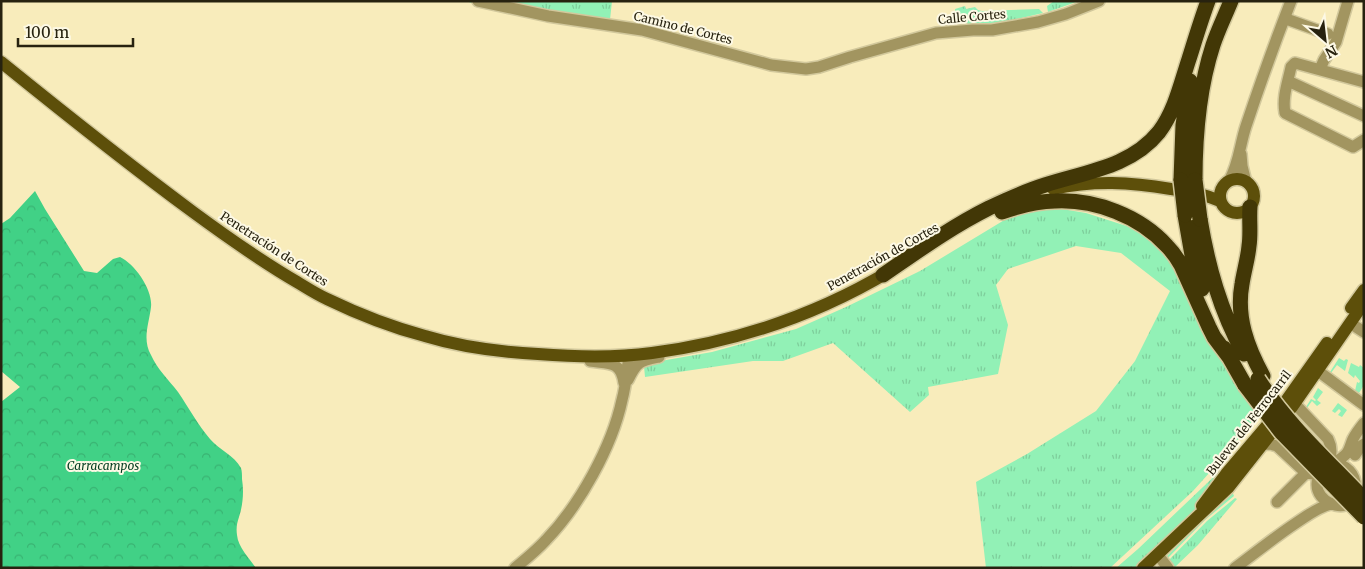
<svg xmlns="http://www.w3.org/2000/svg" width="1365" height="569" font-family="Merriweather,serif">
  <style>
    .grass { fill: url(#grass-tufts) }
    .forest { fill: url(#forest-crowns) }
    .garden { fill: #92f1b6 }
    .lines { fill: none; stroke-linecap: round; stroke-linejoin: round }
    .minor-casing { stroke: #d2c89c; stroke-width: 14 }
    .major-casing { stroke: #d2c89c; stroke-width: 15 }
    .highway-casing { stroke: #d2c89c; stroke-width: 18 }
    .minor { stroke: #a29560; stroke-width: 11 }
    .major { stroke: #5d4f0a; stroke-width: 12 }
    .highway { stroke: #423706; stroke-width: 15 }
    .highway-bridge-casing { stroke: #d2c89c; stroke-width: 18; stroke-linecap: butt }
    .highway-bridge { stroke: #423706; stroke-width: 15 }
    .labels { text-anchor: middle; stroke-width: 4; stroke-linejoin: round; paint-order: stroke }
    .street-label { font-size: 12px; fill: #27220f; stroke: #fdf9e5 }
    .park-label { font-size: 12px; font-style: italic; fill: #003b1f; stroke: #fdf9e5 }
  </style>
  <defs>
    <pattern id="grass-tufts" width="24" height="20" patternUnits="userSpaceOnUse" patternTransform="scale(1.25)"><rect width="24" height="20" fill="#92f1b6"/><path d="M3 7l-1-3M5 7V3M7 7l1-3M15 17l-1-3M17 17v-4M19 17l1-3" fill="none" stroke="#7ece9b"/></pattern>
    <pattern id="forest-crowns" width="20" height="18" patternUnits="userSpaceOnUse" patternTransform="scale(1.25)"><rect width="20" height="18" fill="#41d186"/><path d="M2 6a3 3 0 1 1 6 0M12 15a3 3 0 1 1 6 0" fill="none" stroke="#39b372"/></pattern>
  </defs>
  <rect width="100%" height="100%" fill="#f8ecbb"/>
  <path class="grass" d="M466,1H612L610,20L483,7Z
    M1054,1H1079L1048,12L1047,6Z
    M965,6L966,9L975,7L978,10L982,11L1039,9L1043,13L1009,21L971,26L956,16L955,9Z
    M1062,209L1086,213L1136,229L1162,250L1188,286L1258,414L1228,452L1193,491L1110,568H986L976,482L1027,454L1096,411L1135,361L1170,291L1121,253L1076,246L1008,269L996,285L1008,325L998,374L928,387L929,395L910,412L833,343L783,361H753L645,377L644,366L655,362L712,352L796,329L846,307L920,271L1011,216L1040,210Z
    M1225,466L1226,468L1190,516L1137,568H1116L1138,549Z
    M1232,491L1234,496L1205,520L1166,560L1165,558Z
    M1235,498L1237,499L1198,545L1175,567L1169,560L1207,521Z"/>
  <path class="forest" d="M35,191L45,209L84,271L97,273L113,259L120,257C135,264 153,290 151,307C149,324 142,339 151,355C157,369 169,380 178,392C189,408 198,425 210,439C219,450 234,455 241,468C242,471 242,475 242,479C244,491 243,505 239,517C237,523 236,528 237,535C238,547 249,558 256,568H1V402L20,387L1,371V224L10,218Z"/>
  <path class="garden" d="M1339,358L1344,361L1346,359L1348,360L1345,371L1337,365L1331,373L1330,372Z
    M1351,363L1359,367L1360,365L1364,368V385L1359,393L1364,397V399L1358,395V393L1355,391L1357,382L1359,383L1360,381L1355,375L1354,378L1348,373Z
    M1318,388L1323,392L1317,400L1321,403L1317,406L1312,401L1307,408L1306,407L1311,399L1315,401L1316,400L1313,397Z
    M1338,403L1347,410L1342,417L1338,415L1341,411L1339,409L1335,413L1332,411Z"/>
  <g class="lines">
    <g class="minor-casing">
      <path id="minor" d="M478,1L548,16L642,30L771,65L806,69L819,67L850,57L936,33L973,30H992L1038,22L1066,14L1099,1
        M1289,20L1328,34
        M1320,69L1324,60L1336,42L1348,1
        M1288,81L1364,116
        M1364,82L1295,63L1291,67C1288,82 1282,97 1285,113L1353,147L1364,140
        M1241,154L1242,166L1246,182
        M1229,181C1239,164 1240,144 1246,126C1260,84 1275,42 1291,1
        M1350,323L1364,332
        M590,361C608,364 621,360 624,383
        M1318,371L1364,405
        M628,380C637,361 640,361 659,357
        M1294,396L1293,399L1295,404L1328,439C1333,449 1331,457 1327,467
        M1256,445L1270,444L1277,446L1306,473L1314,474L1322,470
        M1355,455L1361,446L1364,444
        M1330,465C1365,459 1363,519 1330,503C1323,500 1317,493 1317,485C1316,467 1337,465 1347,453C1350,449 1351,443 1353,439C1356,433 1360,428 1364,423
        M1277,502L1306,473
        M1158,555L1168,568
        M515,568C526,559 537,550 546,540C579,506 612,447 622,400C626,386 627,370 629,355
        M1235,568C1255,553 1275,537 1296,523C1307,516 1318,507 1331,504"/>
    </g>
    <g class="major-casing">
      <path id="major" d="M1,62C64,113 128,164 193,212C227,237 261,261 297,282C307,288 316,294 327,299C358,314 391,327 425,336C461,347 500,352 538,354C575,357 615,358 652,353C736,342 818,314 890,271
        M1220 196a17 17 0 1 1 34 0a17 17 0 1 1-34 0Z
        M1053,189C1094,180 1130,182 1171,189C1188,191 1204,194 1220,201
        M1351,308L1364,290
        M1202,506L1226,474L1276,415L1327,343
        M1143,568L1228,488L1292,407L1364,303"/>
    </g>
    <g class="highway-casing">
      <path id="highway" d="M1181,180L1183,125L1190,81
        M1195,180C1195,134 1199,88 1213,45C1218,30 1225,16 1231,1
        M1250,207C1249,220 1251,233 1249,246C1248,258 1244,271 1242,284C1236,317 1247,347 1263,376
        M1002,212C1019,206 1036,201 1055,201C1095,199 1140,216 1167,246C1172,251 1177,258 1181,265L1209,327L1214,337L1229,357
        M1185,215L1192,255L1202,289
        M1200,219C1208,267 1220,310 1244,354
        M883,275C918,251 951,227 989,208C1006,200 1026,191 1045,185C1085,172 1131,167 1159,132C1175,111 1181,83 1189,59C1195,40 1201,20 1208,1
        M1224,348L1245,385"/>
    </g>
    <use href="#minor" class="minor"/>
    <use href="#major" class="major"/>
    <use href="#highway" class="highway"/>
    <g class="highway-bridge-casing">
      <path id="highway-bridge" d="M1181,180L1185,215
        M1195,180L1200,219
        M1258,379C1287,424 1327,460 1364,499
        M1245,385L1281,432L1364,517"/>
    </g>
    <use href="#highway-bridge" class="highway-bridge"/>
  </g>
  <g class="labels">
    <g class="street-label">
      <text transform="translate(972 17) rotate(-5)" y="4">Calle Cortes</text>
      <text transform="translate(683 28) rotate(14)" y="4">Camino de Cortes</text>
      <text transform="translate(274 249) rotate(33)" y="4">Penetración de Cortes</text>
      <text transform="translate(883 257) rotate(-29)" y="4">Penetración de Cortes</text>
      <text transform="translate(1249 423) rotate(-52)" y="4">Bulevar del Ferrocarril</text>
    </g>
    <g class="park-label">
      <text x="103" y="470">Carracampos</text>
    </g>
  </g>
  <rect width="1365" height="569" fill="none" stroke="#27220f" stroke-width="5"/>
  <g transform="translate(1325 40) rotate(152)" stroke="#fdf9e5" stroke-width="4" paint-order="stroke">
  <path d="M0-4L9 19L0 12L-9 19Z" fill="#27220f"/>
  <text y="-8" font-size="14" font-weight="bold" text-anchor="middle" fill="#27220f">N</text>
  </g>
  <path d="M18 38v8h115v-8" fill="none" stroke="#27220f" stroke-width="2.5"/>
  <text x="25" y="38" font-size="15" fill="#27220f" stroke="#fdf9e5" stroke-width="4" paint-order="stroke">100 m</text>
</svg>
